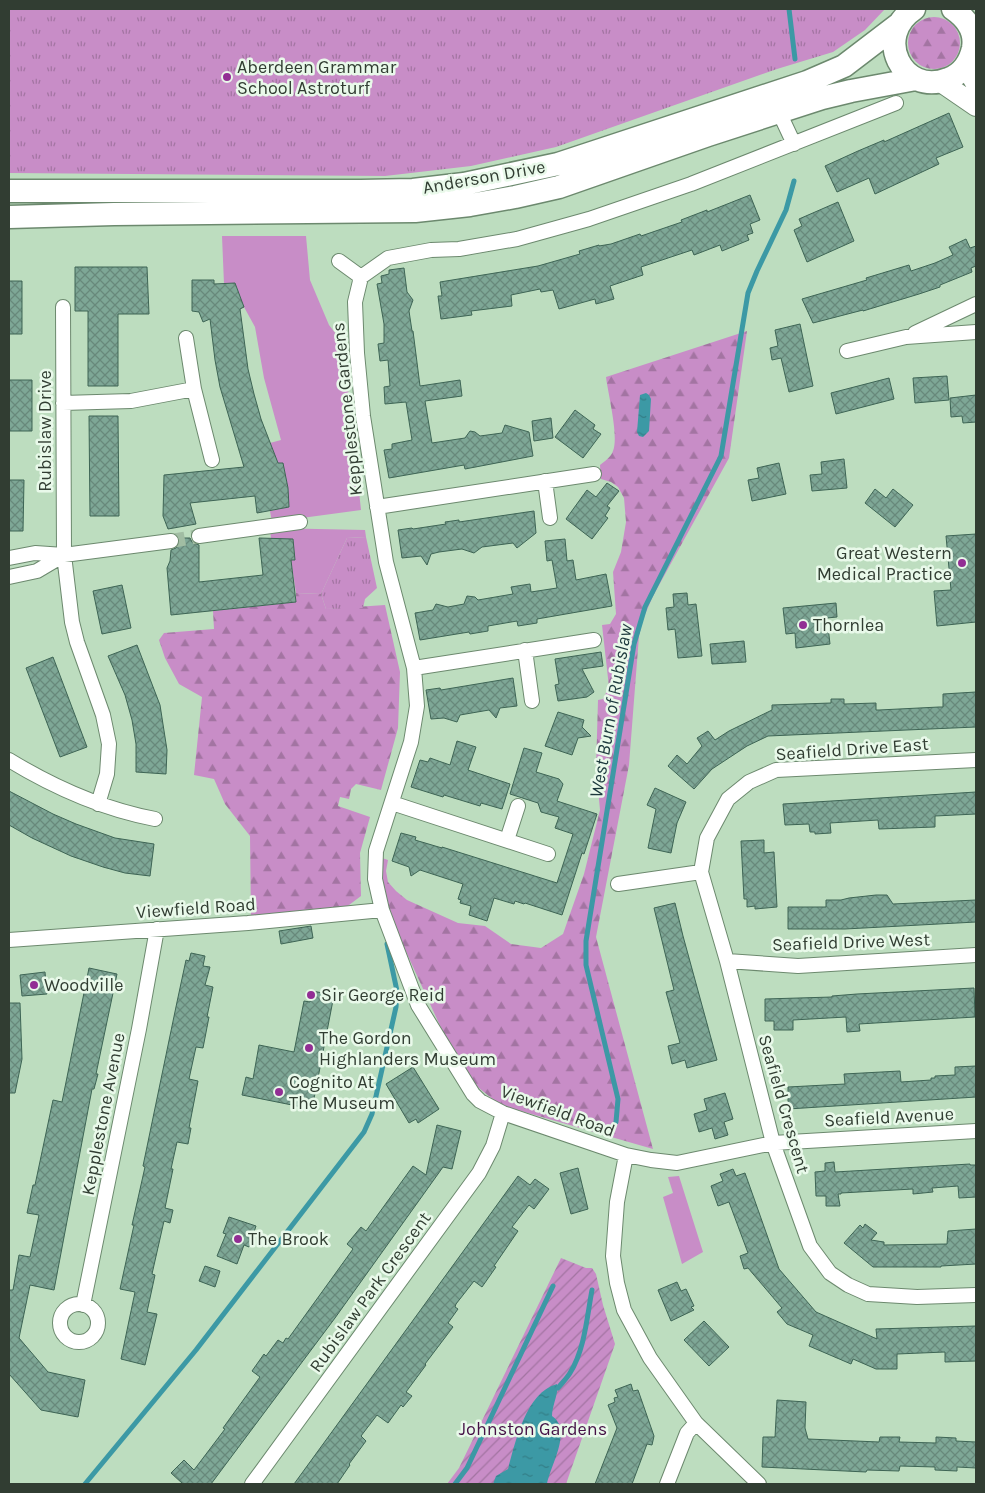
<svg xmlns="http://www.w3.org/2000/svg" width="985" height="1493" font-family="Karla,sans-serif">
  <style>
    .grass { fill: #c88dc7 }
    .forest { fill: url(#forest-firs) }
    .park { fill: url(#park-tufts) }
    .garden { fill: url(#garden-furrows) }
    .water { fill: url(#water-ripples) }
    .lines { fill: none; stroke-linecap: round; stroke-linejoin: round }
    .stream { stroke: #3c99a5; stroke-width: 5 }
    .building { fill: url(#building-cross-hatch); stroke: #3e6555 }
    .street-tunnel { stroke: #a1bda3; stroke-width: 14; stroke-dasharray: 14 7; stroke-linecap: butt }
    .street-casing { stroke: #6c896e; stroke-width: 16 }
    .secondary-casing { stroke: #6c896e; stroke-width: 22 }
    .primary-casing { stroke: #6c896e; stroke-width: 25 }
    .street { stroke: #fff; stroke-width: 14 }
    .secondary { stroke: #fff; stroke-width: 20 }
    .primary { stroke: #fff; stroke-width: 22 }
    .poi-dot { fill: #922e94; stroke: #e9f9ea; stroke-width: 2 }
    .labels { text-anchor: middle; stroke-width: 5; stroke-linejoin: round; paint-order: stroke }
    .poi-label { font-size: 18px; fill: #313d32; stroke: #e9f9ea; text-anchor: start }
    .street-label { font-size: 18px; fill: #313d32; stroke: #e9f9ea }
    .park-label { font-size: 18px; fill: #451146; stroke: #e9f9ea }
    .water-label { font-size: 19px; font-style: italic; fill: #1d393d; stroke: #e9f9ea }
  </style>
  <defs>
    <pattern id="forest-firs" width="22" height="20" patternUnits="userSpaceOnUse" patternTransform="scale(1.25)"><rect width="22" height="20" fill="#c88dc7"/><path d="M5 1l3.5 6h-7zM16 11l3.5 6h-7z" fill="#a374a2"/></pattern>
    <pattern id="park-tufts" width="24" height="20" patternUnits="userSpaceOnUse" patternTransform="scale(1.25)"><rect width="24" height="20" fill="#c88dc7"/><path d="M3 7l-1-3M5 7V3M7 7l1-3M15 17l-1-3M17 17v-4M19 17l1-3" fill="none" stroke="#a374a2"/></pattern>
    <pattern id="garden-furrows" width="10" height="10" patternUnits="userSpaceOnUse" patternTransform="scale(1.25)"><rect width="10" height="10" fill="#c88dc7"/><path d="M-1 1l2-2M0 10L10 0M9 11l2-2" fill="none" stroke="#a374a2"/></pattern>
    <pattern id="water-ripples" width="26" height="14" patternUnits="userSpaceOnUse" patternTransform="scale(1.25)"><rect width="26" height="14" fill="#3c99a5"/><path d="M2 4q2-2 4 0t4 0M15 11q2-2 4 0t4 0" fill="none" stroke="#337e87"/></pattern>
    <pattern id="building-cross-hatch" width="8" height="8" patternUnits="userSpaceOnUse" patternTransform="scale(1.25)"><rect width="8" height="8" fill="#7ea796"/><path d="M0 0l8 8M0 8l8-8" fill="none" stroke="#68897b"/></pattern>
  </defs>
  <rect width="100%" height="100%" fill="#bdddbf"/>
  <path class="grass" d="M222,236H306L310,280L329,325L343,343L361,510L272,522L270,511L289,507L288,488L283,464L278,463L270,443L281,440L264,378L255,327L244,307L235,283L224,284Z
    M270,528L365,530L366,537L347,538L321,594L296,593L291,560H295L293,539H271Z
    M679,1176L703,1252L682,1264L663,1197L673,1193L668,1177Z"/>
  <path class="forest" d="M908 43a26 26 0 1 1 52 0a26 26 0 1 1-52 0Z
    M747,331L729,458L653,596L643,619L639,636L629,765L596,937L653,1149L500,1105L469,1080L448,1043L385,906L376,856L388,860L386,871L388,882L396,891L407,900L458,923L485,926L511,944L541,948L563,934L584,874L600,810L596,769L598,700L603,699L609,687L602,625L610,624L616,614L613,572L621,552L626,522L624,498L618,487L611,482L601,479L600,465C605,461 611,457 613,451C619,436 608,394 606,377Z
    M296,593L321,594L326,609L385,605L400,672L398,728L381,790L356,784L351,789L349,799L340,797L338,806L370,817L360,853L361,896L345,908L251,919L250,836L225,804L214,779L194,775L202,697L179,684L165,658L159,640L164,633L214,629L213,611L296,602Z"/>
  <path class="park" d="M9,9H885L865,30L833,52L777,69L556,147L471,166L385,176L9,173Z
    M366,537L377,588L365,599L363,608L326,609L321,594L347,538Z"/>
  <path class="garden" d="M561,1258L586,1268H592L596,1274L603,1305L615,1344L566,1484H447L459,1468Z"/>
  <path class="water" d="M646,393L649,395L651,399L649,431L643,437L639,436L637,432L640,395Z
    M557,1384C559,1394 552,1405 552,1416C573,1430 550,1466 547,1484H493L496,1476L508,1469C515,1443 526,1392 557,1384Z"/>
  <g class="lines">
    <path class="stream" d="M789,9L795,59
      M616,1122L618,1099L586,965V941L634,644L645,607L721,456L748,293L757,271L786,210L794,181
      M558,1388C562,1383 567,1378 570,1373C585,1349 587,1316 592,1290
      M85,1484L196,1350L364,1132L372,1114L396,1007L397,991L387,944
      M455,1484L467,1468L553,1286"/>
  </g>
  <path class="building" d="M949,113L963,147L936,158L939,164L875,194L869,178L837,192L825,166L858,151L884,140V142Z
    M750,195L760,220L750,224L753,233L747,235L749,240L722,251L720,245L694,255L692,250L641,267L643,275L610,286L614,299L596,304L595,299L559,309L553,290L541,292L540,289L511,295L512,306L471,311L472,315L441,319L438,296H442L440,282L538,266L580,254L579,251L599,245V246L611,244L640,234L641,236L682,222L681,220L707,210V212Z
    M838,202L854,241L807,262L794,230L802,226L799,219Z
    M966,239L970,248L976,246V266L971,268L972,272L940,285V287L919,294L863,311V310L813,323L802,299L867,280L866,278L909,265L911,271L935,263L953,255L949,247Z
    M75,267H147L149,314H118V386H88V311H75Z
    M404,268L407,292L413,300L409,311L412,331H413L420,386L460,380L462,396L425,401L432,443L465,438L470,431L475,432L480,436L502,433L505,425L529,432L533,456L465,469L464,465L389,478L384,450L392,449V444L412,440L406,402L385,404L384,387L390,386L388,360L380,361L378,344L384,343V324L377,284L382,283L381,276L389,274V270Z
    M192,280H214V284L235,283L244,307L240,309L248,369L254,394L261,419L278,463H283L288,488L289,507L257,513L255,496L190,503L196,524L168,529L163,516L164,475L244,467L220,387L215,360L210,319L203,322L199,312L192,311Z
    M9,281H22V334H9Z
    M800,324L813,386L789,392L781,358L772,360L770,348L778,346L775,330Z
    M947,376L949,400L915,403L913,378Z
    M889,378L894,399L836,414L831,393Z
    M9,380H32V431H9Z
    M976,395V422L963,423L962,416L951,417L950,398Z
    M575,410L595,425L593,429L601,434L583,458L555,437Z
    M89,416H118L119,516H90Z
    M551,418L553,438L534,441L532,421Z
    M844,459L847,488L812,491L810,475L822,474L821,462Z
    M779,463L786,494L752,501L748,480L759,478L757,468Z
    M9,480H24L23,531H9Z
    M607,483L619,491L607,506L610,508L605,516L608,518L592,539L566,519L587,490L596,497Z
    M875,489L886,498L893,489L913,505L895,527L865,503Z
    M534,511L536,533L517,548L513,543L482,547L474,553L462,549L439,552L431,554L427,565L421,556L402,558L398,530L412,528L413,529L446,524L445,522L459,520V522Z
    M976,534V622L937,626L934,591L951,590L946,536Z
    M179,538H190L192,542L199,545V582L263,575L259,538L293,539L295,560H291L296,602L171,615L167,568L170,561L171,550L176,548L179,545Z
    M565,539L567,561L573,560L576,580L606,574L612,606L537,619V623L518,626L517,621L488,626V631L470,634L469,632L420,640L415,613L433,610L436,604L448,607L464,604L467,596L475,597L478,600L513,594L511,587L530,584L531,592L557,588L552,560L547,561L545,541Z
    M122,585L131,628L102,634L93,591Z
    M687,593L688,605L696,604L702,656L678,658L675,629L668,630L666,608L674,607L673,594Z
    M836,603L837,617L827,618L830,644L796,648L795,633L786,634L783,608Z
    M744,641L746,662L712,664L710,644Z
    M137,645L160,705L167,750L166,774L136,772V744L132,720L125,695L108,656Z
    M601,652L603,666L582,669L594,692L587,697L558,701L555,685L559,684L555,659Z
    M53,657L87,747L60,757L26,668Z
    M513,678L517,706L500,708L496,718L489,710L460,715L457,722L444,718L431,719L426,690L440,688L441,690Z
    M976,692V727L768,736L747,746L712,769L694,789L668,766L677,755L687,764L702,746L697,738L708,731L715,740L729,731L772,710V705L831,703V699H844V704L876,703V710H879L939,707H943V694Z
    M558,712L584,720L582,727L591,736L578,738L572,755L545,746Z
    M457,741L476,747L468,770L510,784L502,809L481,803L480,806L444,795L443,797L411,787L420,760L428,762L430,758L450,765Z
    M524,748L542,753L536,772L559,779L563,784L557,801L597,814L584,854L582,853L562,915L525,903L524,904L515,901L514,904L494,898L487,921L469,915L471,906L460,903L461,900L458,899L463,884L420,870L411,876L409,867L392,861L401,833L416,837L415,840L442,848V847L557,883L573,834L555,828L559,817L541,812L538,803L510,794Z
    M655,788L686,802L677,823L671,853L648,848L656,809L647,805Z
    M9,791L53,814L76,824L115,838L154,844L150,876L125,873L103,867L71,856L32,838L9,825Z
    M976,792V814L935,816V827L879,829L878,820L830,823L831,833L815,834V832H810L809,824L785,825L783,804Z
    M764,840V853L774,852L777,907L755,909V906L747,907V899H744L741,841Z
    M876,895H887L893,904L976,900V922L845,929H788V907H826V900H841L849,898Z
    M675,903L683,936L717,1060L687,1068L685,1060L672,1064L668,1046L680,1043L666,992L674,990L654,908Z
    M311,926L313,938L281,944L279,931Z
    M191,953L205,956L203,966L210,967L205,985L213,987L207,1017H209L203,1048L196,1047L189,1079L198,1081L189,1128H191L188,1144L177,1142L171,1169H173L165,1208L173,1210L170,1223L164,1221L152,1274L155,1275L147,1312L157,1314L145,1365L121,1359L135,1292L120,1289L134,1225H132L145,1167L143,1166L177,1002L186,960L189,961Z
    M89,968L117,974L96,1074H98L94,1089H92L54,1290L30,1285L19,1338L48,1372L85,1380L78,1417L41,1410L9,1374V1290H13L19,1255L30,1257L39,1215L27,1213L33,1185H35L53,1100L62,1102Z
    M45,972L47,994L22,996L20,975Z
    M974,988L975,1017L859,1024L860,1031L847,1032L846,1017L793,1020V1030H774V1021H765V999L832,997V996L857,994Z
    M312,991L334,995L312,1109L242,1095L246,1077L253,1079L259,1045L294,1052L304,1001L310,1002Z
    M9,1003H20L22,1059L15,1093H9Z
    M976,1066V1097L788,1109V1087L845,1084L844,1074L900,1071L901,1082L931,1080V1078H935V1076L955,1075V1067Z
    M413,1067L439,1109L418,1123L416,1119L409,1123L386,1084Z
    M725,1093L733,1119L724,1122L728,1135L715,1139L712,1128L699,1132L694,1114L707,1110L704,1099Z
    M437,1125L461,1131L452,1169L443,1167L335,1318L211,1484H183L171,1473L184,1460L194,1470L225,1429L223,1428L260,1377L252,1371L264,1354L266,1356L278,1340L283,1343L286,1338L288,1339L353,1249L347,1244L361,1227L366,1231L413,1166L426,1175Z
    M834,1162L835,1172L970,1164V1165H976V1197L959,1198L958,1186L932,1188L933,1192L913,1194V1189L841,1193V1194H838L840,1206H826V1196H816L815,1172L825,1171V1163Z
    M578,1168L588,1209L571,1214L560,1173Z
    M733,1169L736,1176L745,1173L779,1269L816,1312L877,1339L876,1329L976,1326V1361L945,1362V1352L897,1354V1369H876L853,1359L851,1364L809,1346L813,1335L787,1324L777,1312L782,1308L748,1268L744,1269L740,1256L748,1253L729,1202L718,1206L711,1186L723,1181L720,1174Z
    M518,1176L530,1185L535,1179L549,1189L534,1209L529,1205L512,1227L518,1231L494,1266L496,1267L482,1287L474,1281L456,1304L455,1307L458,1309L448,1323L453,1327L425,1364L426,1365L406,1392L412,1396L403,1407L401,1405L388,1423L377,1415L361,1436L366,1441L349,1464L350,1465L337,1484H294Z
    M229,1217L256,1226L249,1247L244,1245L237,1264L217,1256L226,1234L223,1233Z
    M865,1224L877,1233L871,1240L884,1242V1245L947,1244L948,1231L976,1229V1264L941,1266V1267H873L844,1243L860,1225L863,1228Z
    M205,1266L220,1271L215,1287L199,1281Z
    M677,1282L681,1291L686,1289L694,1306L691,1307L694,1310L671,1321L658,1290Z
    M704,1321L729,1347L709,1366L684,1340Z
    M631,1384L633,1391L638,1390L654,1436L652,1445L647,1444L632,1484H595L617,1428L608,1405L615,1402L614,1398L618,1397L615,1390Z
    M777,1400L806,1402L805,1428L808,1439L879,1442L880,1437H900L899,1442L936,1443V1437L956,1438V1441L976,1442V1468L957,1467V1471L935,1470V1467L900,1466L899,1471L867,1470L866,1472L762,1467L763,1437H775Z"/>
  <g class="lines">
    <path class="street-tunnel" d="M171,541L199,536"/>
    <g class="street-casing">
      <path id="street" d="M779,112L794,144
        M339,261L361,277
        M63,307L64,555L72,622L77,642L103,715L109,744L107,774L98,804
        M915,333L976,304
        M186,338L194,389L212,460
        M847,351L906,337L976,332
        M63,403L131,401L194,389
        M545,481L550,518
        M377,507L594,474
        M199,536L300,522
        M9,558L35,553L64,555L171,541
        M9,577L37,571L64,555
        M525,650L532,701
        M414,668L594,640
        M9,760C55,788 102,809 155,819
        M392,803L548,854
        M507,840L518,806
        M701,872L707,838L728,799L749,782L776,770L976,760
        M618,884L701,872L727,961L773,1143L810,1246L830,1273L848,1285L868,1294L917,1297L976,1295
        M382,910L375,879L376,851L411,742L417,706L414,668L386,562L363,416L357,353L355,302L361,277L388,258L431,250L459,249L517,239L589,219L691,184L896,103
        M9,940L248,923L382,910L418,1005L473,1094L480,1101L503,1113L626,1155L617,1202L613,1256L617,1283L624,1310L650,1358L696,1423L759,1484
        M727,961L798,966L976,955
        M626,1155L651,1160L677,1163L773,1143L976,1131
        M60 1323a19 19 0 1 1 38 0a19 19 0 1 1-38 0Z
        M83,1305L139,1029L157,929
        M252,1484L479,1173L493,1146L503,1113
        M667,1484L687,1433L696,1423"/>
    </g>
    <g class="secondary-casing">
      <path id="secondary" d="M966,67L976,84
        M941,82L976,106"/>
    </g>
    <g class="primary-casing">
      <path id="primary" d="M914,9C873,36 902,97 948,79C962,74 970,62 973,48C976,31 966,18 953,9
        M9,191H361L413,190L464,184L558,164L807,82L844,66L899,24
        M9,217L114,214L415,211L470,205L515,197L559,187L708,135L822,98L851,91L916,79"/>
    </g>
    <use href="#street" class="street"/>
    <use href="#secondary" class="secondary"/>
    <use href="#primary" class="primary"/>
  </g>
  <g class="poi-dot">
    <circle cx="227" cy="77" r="5"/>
    <circle cx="962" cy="563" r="5"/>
    <circle cx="803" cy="625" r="5"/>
    <circle cx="34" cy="985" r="5"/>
    <circle cx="311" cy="995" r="5"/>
    <circle cx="309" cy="1048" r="5"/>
    <circle cx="279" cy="1092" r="5"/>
    <circle cx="238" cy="1239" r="5"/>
  </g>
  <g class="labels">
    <g class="poi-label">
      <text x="237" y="73">Aberdeen Grammar<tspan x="237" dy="21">School Astroturf</tspan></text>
      <text x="952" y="559" text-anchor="end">Great Western<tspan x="952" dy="21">Medical Practice</tspan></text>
      <text x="813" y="631">Thornlea</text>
      <text x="44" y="991">Woodville</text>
      <text x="321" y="1001">Sir George Reid</text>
      <text x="319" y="1044">The Gordon<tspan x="319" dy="21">Highlanders Museum</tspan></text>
      <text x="289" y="1088">Cognito At<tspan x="289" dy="21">The Museum</tspan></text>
      <text x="248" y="1245">The Brook</text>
    </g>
    <g class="street-label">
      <text transform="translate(484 177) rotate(-10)" y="6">Anderson Drive</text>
      <text transform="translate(347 409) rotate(-96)" y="6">Kepplestone Gardens</text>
      <text transform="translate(45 431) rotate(-90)" y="6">Rubislaw Drive</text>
      <text transform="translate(852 749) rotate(-4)" y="6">Seafield Drive East</text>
      <text transform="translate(196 908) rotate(-4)" y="6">Viewfield Road</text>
      <text transform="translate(851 942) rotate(-2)" y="6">Seafield Drive West</text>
      <text transform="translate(784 1104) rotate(74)" y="6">Seafield Crescent</text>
      <text transform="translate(558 1111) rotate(20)" y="6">Viewfield Road</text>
      <text transform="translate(103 1114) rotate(-79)" y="6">Kepplestone Avenue</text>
      <text transform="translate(889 1117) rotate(-3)" y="6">Seafield Avenue</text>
      <text transform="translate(370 1292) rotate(-54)" y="6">Rubislaw Park Crescent</text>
    </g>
    <g class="park-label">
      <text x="533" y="1435">Johnston Gardens</text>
    </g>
    <g class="water-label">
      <text transform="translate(610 711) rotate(-80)" y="7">West Burn of Rubislaw</text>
    </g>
  </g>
  <rect width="985" height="1493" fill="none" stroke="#313d32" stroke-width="20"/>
</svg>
